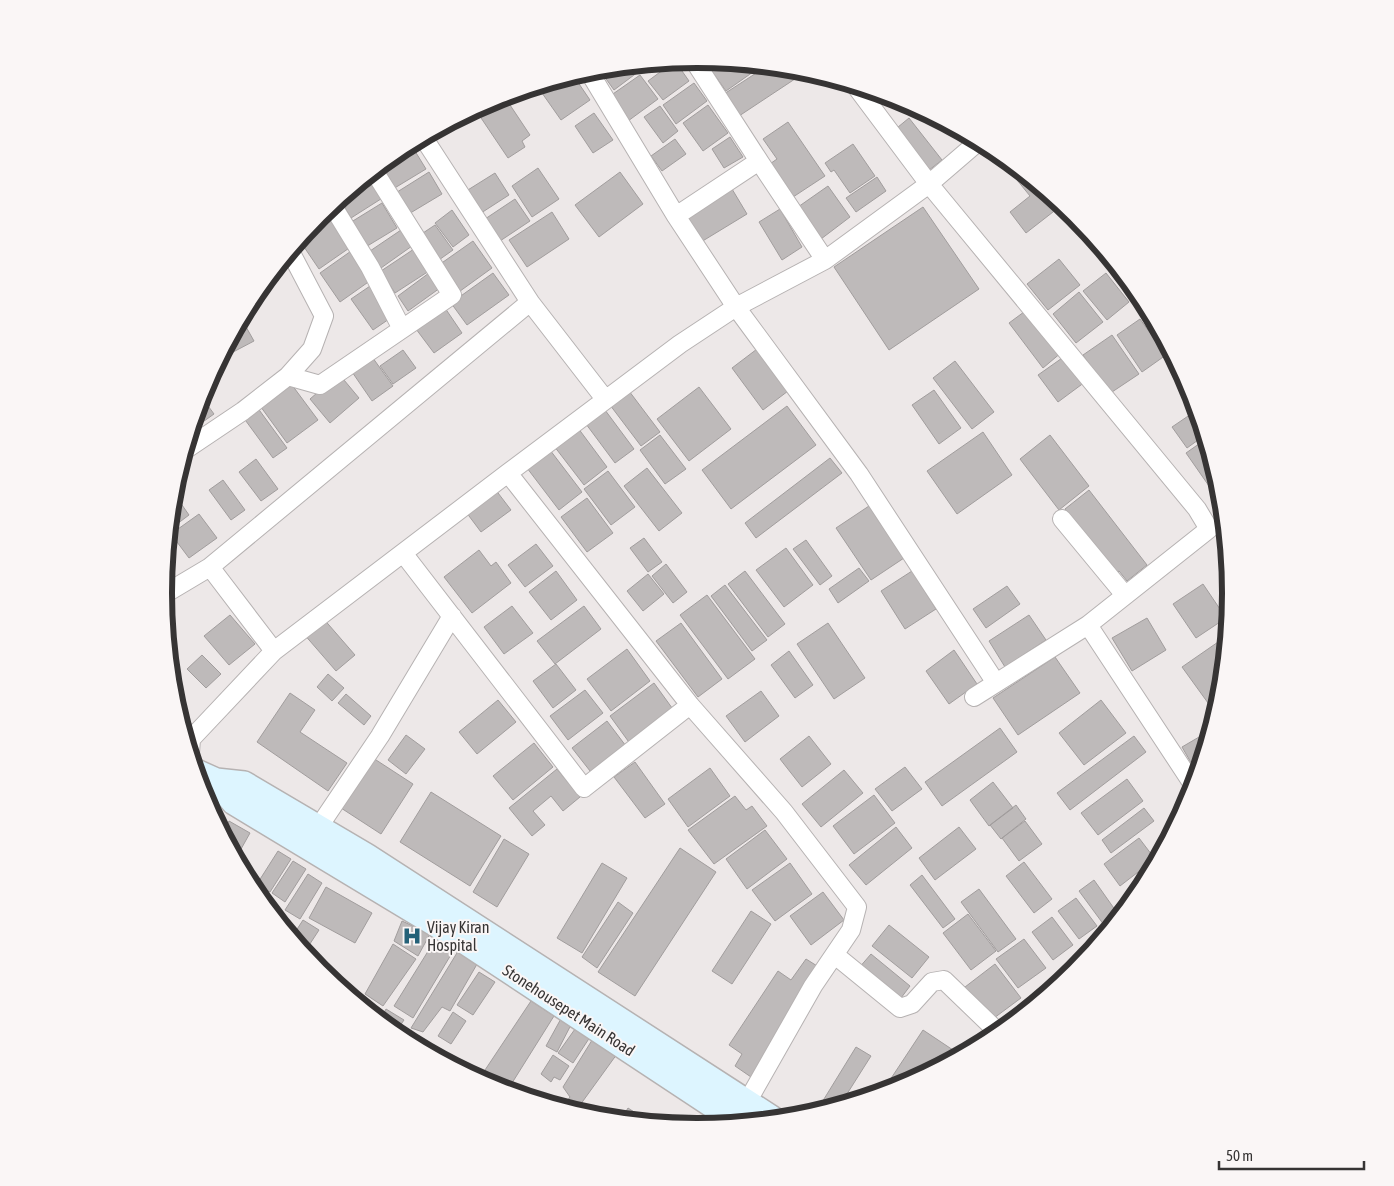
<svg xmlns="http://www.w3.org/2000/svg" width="1394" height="1186" font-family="'Asap Condensed',sans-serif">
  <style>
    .building { fill: #bebaba; stroke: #a19d9d }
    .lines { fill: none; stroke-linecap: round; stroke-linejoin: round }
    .minor-casing { stroke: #b6b2b2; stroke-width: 20 }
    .secondary-casing { stroke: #b6b2b2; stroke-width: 28 }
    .minor { stroke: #fff; stroke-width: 18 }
    .secondary { stroke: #ddf5ff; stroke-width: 25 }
    .labels { text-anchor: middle; stroke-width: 4; stroke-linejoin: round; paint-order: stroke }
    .poi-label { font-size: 16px; fill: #363434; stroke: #faf6f6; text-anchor: start }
    .street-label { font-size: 16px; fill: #363434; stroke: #faf6f6 }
    .rim { fill: none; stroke: #363434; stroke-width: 6 }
  </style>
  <rect width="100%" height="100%" fill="#ede8e8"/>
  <path class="building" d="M675,61L689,81L663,100L648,81Z
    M724,61L763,65L726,91L711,70Z
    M658,63L644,73L638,65Z
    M633,65L638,72L614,90L599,69Z
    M767,66L807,71L739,116L724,94Z
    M573,75L590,100L561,120L542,93L566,77Z
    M640,75L658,99L628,121L610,96Z
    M694,83L707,101L676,124L663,105Z
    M504,96L530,135L522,141L525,147L508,158L475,109L493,99Z
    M708,105L728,133L703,151L683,123Z
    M660,106L678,131L663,143L644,117Z
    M594,113L613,140L593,153L575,126Z
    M909,118L942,160L924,174L892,132Z
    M788,122L825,176L790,199L767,166L777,159L763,139Z
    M730,137L743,157L724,168L712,149Z
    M675,139L686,154L662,171L651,156Z
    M410,143L426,169L393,189L379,166L400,149Z
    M853,144L875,176L850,193L834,170L831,172L825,163Z
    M991,148L1062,205L1026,233L1010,212L1030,196Z
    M538,168L559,199L532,217L512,186Z
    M429,172L442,194L407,215L394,194Z
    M620,172L643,204L599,237L575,205Z
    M495,173L509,195L478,215L463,193Z
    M368,175L372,182L343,200L341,197Z
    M877,177L886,191L856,212L846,198Z
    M375,183L384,197L351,218L342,203Z
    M828,186L850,217L821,239L798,207Z
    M732,189L747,214L701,242L686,217Z
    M515,199L530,221L497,243L482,221Z
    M382,203L397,228L364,248L348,224Z
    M331,206L335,211L306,231L319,215Z
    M923,207L979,289L889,350L834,267Z
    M780,209L802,247L782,260L759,222Z
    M452,210L469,235L453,247L435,223Z
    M552,212L569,239L527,267L509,240Z
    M336,217L355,244L319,269L300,241Z
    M435,225L453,250L436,262L417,237Z
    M401,230L412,246L381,268L370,251Z
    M473,241L492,268L456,294L436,267Z
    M354,249L374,278L340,302L320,273Z
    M414,249L429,271L395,293L381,271Z
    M1059,259L1080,285L1048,310L1027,284Z
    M429,273L440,288L408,311L398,296Z
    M493,273L509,295L467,325L451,303Z
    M1106,273L1129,302L1107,320L1083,291Z
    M373,284L395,315L373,330L351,299Z
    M1079,292L1103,322L1076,343L1053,314Z
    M445,308L462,333L434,353L416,329Z
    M1028,309L1062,352L1043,368L1009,323Z
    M241,318L254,341L218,360Z
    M1140,319L1166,355L1142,372L1117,335Z
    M1112,335L1139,374L1109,394L1083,355Z
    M761,346L792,388L763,410L732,368Z
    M403,350L416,368L393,384L380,366Z
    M370,354L393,386L372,401L350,369Z
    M1065,356L1085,382L1058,402L1038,375Z
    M955,361L994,412L972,429L933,378Z
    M339,374L359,398L330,423L310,399Z
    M289,381L318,420L287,443L258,403Z
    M699,387L731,429L689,461L657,419Z
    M934,390L961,428L939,444L912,405Z
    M629,391L660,432L641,446L610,405Z
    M203,399L214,414L190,431L199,402Z
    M787,406L816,445L731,509L702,470Z
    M257,407L287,448L273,458L243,417Z
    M605,410L634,449L615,463L586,424Z
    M1197,410L1205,435L1187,448L1172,427Z
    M578,428L607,467L584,485L554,446Z
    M983,432L1012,475L957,514L927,471Z
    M660,435L686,469L665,484L640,450Z
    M1050,435L1089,486L1059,510L1020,459Z
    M1206,439L1218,479L1209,486L1186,453Z
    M550,450L582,492L559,510L527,468Z
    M830,458L842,473L756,538L745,523Z
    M256,459L278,489L261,501L239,472Z
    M647,468L682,513L659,531L624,486Z
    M608,471L635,507L611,525L584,489Z
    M223,480L245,510L231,520L209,490Z
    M1220,485L1221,489L1223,508L1212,490Z
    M495,489L511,510L481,532L466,512Z
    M1089,490L1147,565L1127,581L1119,571L1115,574L1065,509Z
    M173,492L189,515L169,530Z
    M587,498L613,533L587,552L561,517Z
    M869,506L904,558L871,580L836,528Z
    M199,514L217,538L189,558L171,534Z
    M644,538L662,562L648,572L630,548Z
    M806,540L832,576L820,585L793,549Z
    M536,544L553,566L525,587L508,565Z
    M786,548L813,585L784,607L756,570Z
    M479,550L491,566L496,562L511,583L472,613L444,577Z
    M666,564L687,592L673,603L652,576Z
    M859,568L869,581L838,603L829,589Z
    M556,571L577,600L551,620L529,592Z
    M745,571L785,624L768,637L728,584Z
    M912,571L936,609L905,629L881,591Z
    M648,574L664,594L643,611L627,591Z
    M1203,584L1226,618L1196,638L1173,604Z
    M725,585L767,640L752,651L711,596Z
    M1007,586L1020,604L986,628L973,609Z
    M707,595L755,659L728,679L680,615Z
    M512,606L533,633L504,654L484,627Z
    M584,606L601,629L555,664L537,641Z
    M230,615L255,644L229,665L204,636Z
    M1029,615L1046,640L1005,667L989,641Z
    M322,617L355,655L336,671L303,633Z
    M1147,618L1166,650L1132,671L1112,638Z
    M681,623L722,679L698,697L656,641Z
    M828,623L865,678L834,699L797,644Z
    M1221,640L1226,647L1221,698L1216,714L1182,667Z
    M627,649L650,681L611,711L587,679Z
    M954,650L977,684L949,704L926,671Z
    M789,651L813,685L795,698L771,665Z
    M202,655L221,674L206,688L187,669Z
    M1055,657L1080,693L1018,735L993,698Z
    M556,664L576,690L553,708L533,681Z
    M328,674L344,688L332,701L317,687Z
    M654,683L675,712L631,745L610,716Z
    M585,690L603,713L568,740L550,716Z
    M761,691L779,716L745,742L726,716Z
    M290,693L315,710L300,732L347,763L328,791L257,742Z
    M346,694L371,716L364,725L338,703Z
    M498,700L516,722L477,754L459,732Z
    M1101,700L1126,733L1084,765L1059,733Z
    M607,721L629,750L594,776L572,748Z
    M1000,728L1017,752L942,806L925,782Z
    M1211,730L1198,772L1197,773L1182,747Z
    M406,735L425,749L406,774L388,760Z
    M809,736L831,764L802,787L780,759Z
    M1134,736L1146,752L1070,810L1057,793Z
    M534,743L553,767L513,800L493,776Z
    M373,758L413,784L381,834L341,808Z
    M635,762L665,804L645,818L614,777Z
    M905,767L922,789L892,811L875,789Z
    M710,768L730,796L688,827L668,799Z
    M557,769L580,797L563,811L551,796L533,811L545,825L532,836L509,808Z
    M844,770L863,793L821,827L802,804Z
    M1127,779L1143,801L1098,835L1081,813Z
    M993,782L1013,808L989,826L970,800Z
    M431,792L501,836L470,886L400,842Z
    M874,795L895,823L854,854L833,826Z
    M735,796L746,810L752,806L767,826L714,864L688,830Z
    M1016,805L1026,819L1001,839L990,825Z
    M1144,808L1154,821L1111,853L1102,840Z
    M213,815L223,821L219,827Z
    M229,821L250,833L236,858L223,833Z
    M1025,821L1042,844L1019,861L1002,838Z
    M896,827L912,848L866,885L849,865Z
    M959,827L976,849L935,880L919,858Z
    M765,830L787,859L747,889L726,859Z
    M1139,838L1155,859L1120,886L1104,864Z
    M504,839L529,854L497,907L473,892Z
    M680,848L716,872L635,996L598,972Z
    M278,851L291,859L270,892L257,884Z
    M293,861L306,869L285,902L272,893Z
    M1024,862L1052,899L1034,913L1006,876Z
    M602,863L627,878L582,953L557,938Z
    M790,863L812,894L775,921L752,890Z
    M1152,870L1141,890L1135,882Z
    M308,874L322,883L300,919L285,910Z
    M922,875L955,919L943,928L910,885Z
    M1094,880L1118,914L1104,925L1079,891Z
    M326,887L372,913L355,943L309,918Z
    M979,889L1016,939L998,952L961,902Z
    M823,892L844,920L811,945L790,916Z
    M1076,898L1097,926L1079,939L1058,911Z
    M618,902L633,913L597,968L582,957Z
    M751,911L771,924L732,984L712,971Z
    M968,914L996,951L971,970L943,933Z
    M273,915L290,926L287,931Z
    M1052,917L1073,945L1053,960L1032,932Z
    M303,920L319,930L304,953L292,937Z
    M402,921L430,934L418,956L394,941Z
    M889,925L929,957L912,978L872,946Z
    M440,932L458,943L413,1018L394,1006Z
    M1024,939L1046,968L1018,988L996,959Z
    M393,944L416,959L383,1006L365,994Z
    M460,948L480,959L450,1011L442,1007L423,1032L411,1028Z
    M871,954L910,986L898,1002L858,969Z
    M806,959L822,969L751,1077L735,1066L742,1054L729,1045L778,971L791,980Z
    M995,964L1021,998L990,1021L965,987Z
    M479,972L495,982L473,1015L457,1005Z
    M531,1001L554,1016L507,1091L492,1086L479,1079Z
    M386,1009L404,1020L395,1033L380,1020Z
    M453,1012L466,1021L451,1044L438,1036Z
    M563,1015L573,1021L557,1052L546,1046Z
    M575,1029L592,1034L573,1063L558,1053Z
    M923,1030L956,1052L950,1060L901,1087L882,1092Z
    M594,1037L617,1054L575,1112L562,1108L570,1097L563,1087Z
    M856,1047L871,1056L840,1105L816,1112Z
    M553,1055L569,1066L560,1080L554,1077L551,1082L541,1074Z
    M628,1108L651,1123L621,1120Z"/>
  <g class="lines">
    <g class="minor-casing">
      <path id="minor" d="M588,70L676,216L736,307L859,474L996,683
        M855,85L929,184L1197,509L1209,529L1088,625L974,697
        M759,161L825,260
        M332,205L370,267L402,329
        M676,216L759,161L693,59
        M530,302L605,399
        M288,376L320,385L452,295L374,171
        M185,450L243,411L288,376L312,349L324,316L290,251
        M508,473L690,705L784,812L857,907L851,930L813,986L742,1111
        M1062,519L1124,594
        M403,553L584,788L690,705
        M210,567L530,302L423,137
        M163,595L210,567L274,651
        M1088,625L1194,786
        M183,729L191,739L190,753
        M191,739L274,651L508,473L680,344L736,307L825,260L929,184L979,141
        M318,828L380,736L452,616
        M835,955L900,1008L912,1004L932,982L944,980L999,1033"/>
    </g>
    <g class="secondary-casing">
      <path id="secondary" d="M196,772L216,781L234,802L466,942L740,1123
        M216,781L244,784L366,856L774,1120"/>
    </g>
    <use href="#minor" class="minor"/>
    <use href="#secondary" class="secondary"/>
  </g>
  <defs>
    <g id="hospital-bare" transform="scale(1.5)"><path d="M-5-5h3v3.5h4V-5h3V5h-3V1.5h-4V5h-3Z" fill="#246178" stroke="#faf6f6" stroke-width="2.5" paint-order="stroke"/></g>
  </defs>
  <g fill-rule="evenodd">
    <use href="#hospital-bare" x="412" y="936"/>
  </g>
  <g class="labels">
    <g class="poi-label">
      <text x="427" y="933">Vijay Kiran<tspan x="427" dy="18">Hospital</tspan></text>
    </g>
    <g class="street-label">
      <text transform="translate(569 1010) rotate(33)" y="6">Stonehousepet Main Road</text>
    </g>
  </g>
  <path d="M0 0H1394V1186H0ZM172 593a525 525 0 1 1 1050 0a525 525 0 1 1-1050 0Z" fill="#faf6f6" fill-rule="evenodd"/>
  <path class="rim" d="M172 593a525 525 0 1 1 1050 0a525 525 0 1 1-1050 0Z"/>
  <path d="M1219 1161v8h145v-8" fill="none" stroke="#363434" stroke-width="2.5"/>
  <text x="1226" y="1161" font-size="15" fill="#363434" stroke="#faf6f6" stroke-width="4" paint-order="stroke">50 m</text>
</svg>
